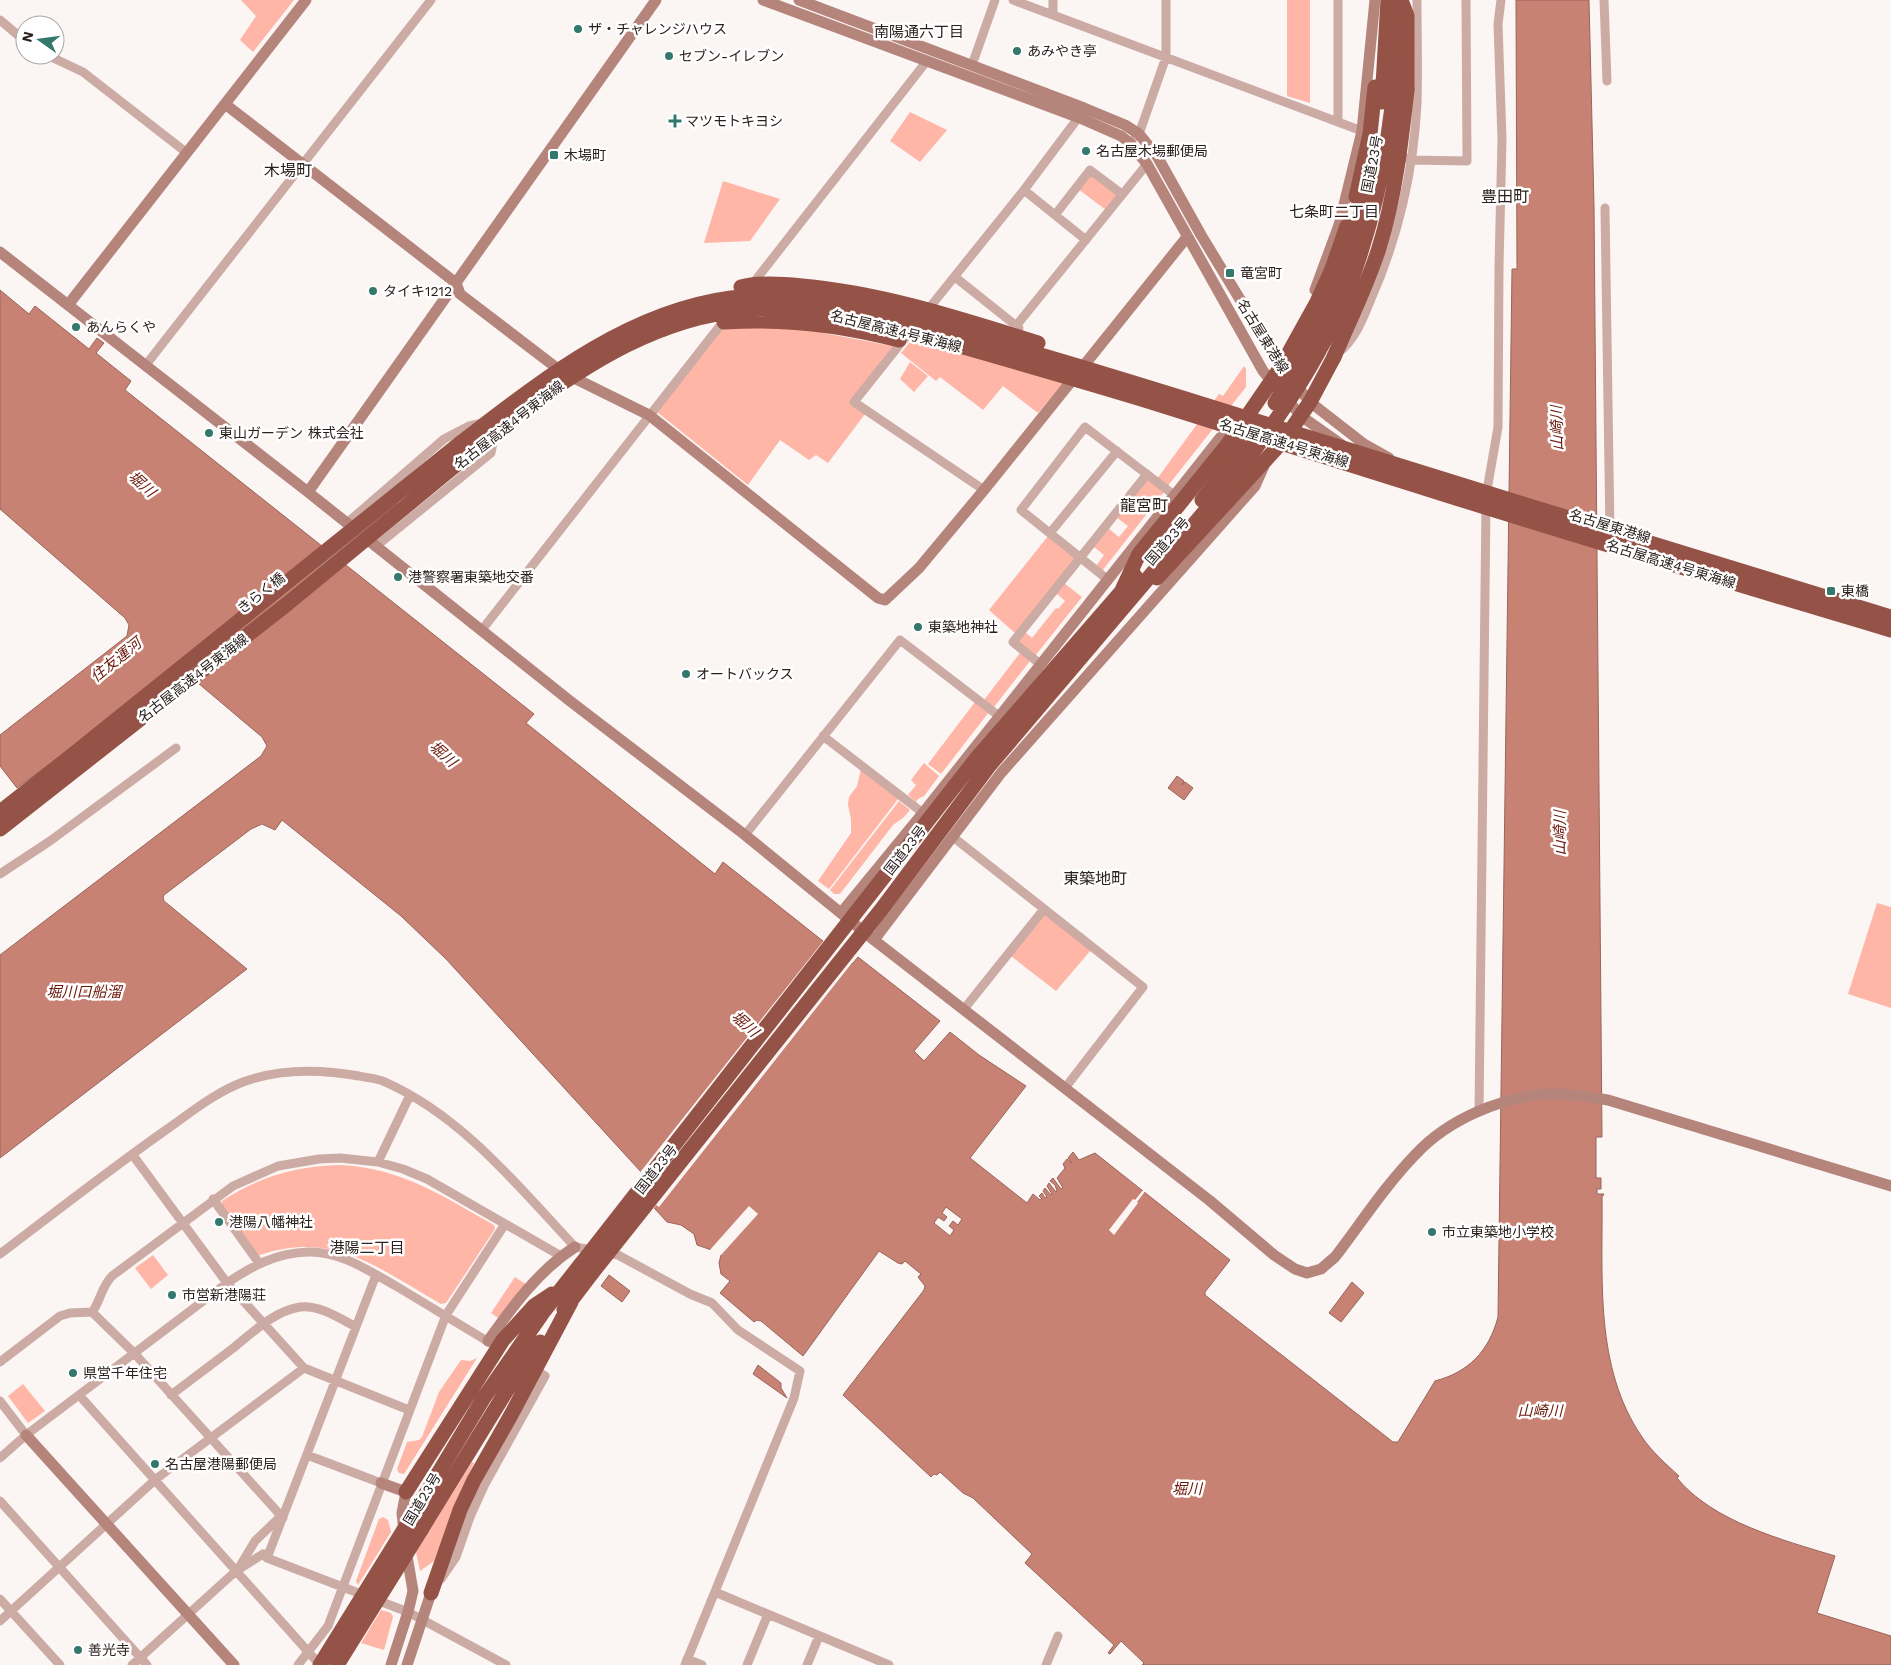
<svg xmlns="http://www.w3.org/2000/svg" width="1891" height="1665" font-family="'Work Sans','Noto Sans JP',sans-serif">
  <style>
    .green { fill: #ffb6a7 }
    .water { fill: #c88274; stroke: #99655a; fill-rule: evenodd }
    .pier { fill: #fbf5f4 }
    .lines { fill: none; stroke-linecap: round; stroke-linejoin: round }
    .street { stroke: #ccaba4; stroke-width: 9 }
    .secondary { stroke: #b5857c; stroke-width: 11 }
    .highway { stroke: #945346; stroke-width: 15 }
    .secondary-bridge { stroke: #b5857c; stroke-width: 11 }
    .highway-bridge { stroke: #945346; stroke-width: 15 }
    .poi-dot { fill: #32786d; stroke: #fff; stroke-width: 2 }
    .labels { text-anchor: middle; stroke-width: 5; stroke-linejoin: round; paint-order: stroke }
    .poi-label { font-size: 14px; fill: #2b201e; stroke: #fff; text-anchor: start }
    .street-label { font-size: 14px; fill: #2b201e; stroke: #fff }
    .neighbourhood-label { font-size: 15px; fill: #2b201e; stroke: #fff }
    .water-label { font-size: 15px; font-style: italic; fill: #6b170a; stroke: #fff }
    .quarter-label { font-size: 16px; fill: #2b201e; stroke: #fff }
  </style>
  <rect width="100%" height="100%" fill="#fbf5f4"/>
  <path class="green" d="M241,0H294L253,52L240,40L256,16Z
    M1287,0H1310V103L1287,96Z
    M910,112L947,130L920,162L890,141Z
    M1091,172L1119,194L1106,210L1078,189Z
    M723,181L780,199L750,241L704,243Z
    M933,313L1068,378L1038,413L1003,386L983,410L940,377L936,381L901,353Z
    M723,325H781L898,347L852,402L865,414L828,463L816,455L809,460L780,440L748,485L657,412Z
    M910,362L928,376L914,392L900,379Z
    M1244,366L1246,369V387L1167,487L1157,479L1219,394L1223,396Z
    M1145,480H1149L1164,492L1102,571L1096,566L1104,555L1093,546L1108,528L1119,537L1128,526L1116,517Z
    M1048,536L1076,558L1015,633L989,610Z
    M1064,583L1082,597L1035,656L1019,643V640L1025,632L1032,638L1056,608L1058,609L1065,601L1056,593Z
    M1020,653L1030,661L994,707L984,700Z
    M975,702L989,712L941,774L928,764Z
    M924,763L939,776L924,796L918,799L916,802L908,795L916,785L911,780Z
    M861,769L898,799L829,889L818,881L851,833V819L848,805L849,797L857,786Z
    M899,801L910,810L903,818L893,825L840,894H834L830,890Z
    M1877,903L1891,907V1008L1848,994Z
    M1045,913L1091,950L1056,991L1011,956Z
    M340,1165C402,1168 442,1196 494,1225L495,1229L446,1303L441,1304C379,1269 335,1230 260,1255L255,1254L221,1205L222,1201C258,1177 296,1166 340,1165Z
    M153,1255L168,1275L151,1289L135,1268Z
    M515,1277L527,1285L498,1318L491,1313Z
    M477,1358L404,1474L399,1473L397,1469L407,1442L419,1440L422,1437L439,1392L461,1360L470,1361Z
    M23,1384L45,1411L28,1423L8,1396Z
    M472,1462L474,1463L457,1499L434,1561L420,1571L416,1552Z
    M383,1517L388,1520L391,1532L358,1585L356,1581L379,1519Z
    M381,1610L391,1613L393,1617L384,1650L361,1643Z"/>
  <path class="water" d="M1516,0H1589L1594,206L1602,1137H1596V1178H1601V1189H1597V1194H1604L1602,1197C1603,1278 1594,1367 1642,1437C1652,1452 1666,1464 1679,1476L1677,1478C1713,1522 1783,1540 1835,1556L1817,1613L1891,1636V1665H1142L1144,1663L1121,1641L1110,1654L1108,1653L1114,1645L1025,1563L1032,1554L973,1498L963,1493L940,1472L937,1475L934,1474L931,1477L843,1395L924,1290L925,1286L918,1277L921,1274L905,1261L902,1264L898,1263L879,1251L803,1356L761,1321L757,1320L754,1322L720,1293L730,1281L721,1274L719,1263L721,1255C716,1255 715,1252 711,1250C707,1248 702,1247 697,1245L694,1234L681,1225L667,1222L633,1185L642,1173L446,959L401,916L282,820L275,830L262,824L251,829L164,895L163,897L164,901L247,969L0,1158V955L261,756L267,746L262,737L185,672L174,673L17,788L0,766V735L127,636L129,625L125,618L0,509V290L29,314L35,306L89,349L97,338L104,343L96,353L131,381L125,390L534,714L526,723L715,874L723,862L852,964L858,957L940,1021L914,1051L924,1061L950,1032L979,1055L1026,1086L970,1158L1027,1203L1033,1194L1040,1200L1042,1199L1039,1196L1042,1193L1045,1198L1047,1197L1043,1191L1045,1188L1051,1195L1052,1194L1047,1186L1049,1183L1056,1192L1057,1191L1055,1185L1050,1181L1053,1178L1061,1189L1063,1188L1057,1178L1065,1168L1063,1164L1067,1159L1072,1163L1068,1158L1073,1152L1079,1160L1095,1153L1230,1260L1205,1292V1295L1393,1442H1398L1435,1381C1469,1372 1489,1351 1498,1317L1512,269H1517ZM946,1207L962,1219L958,1225L953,1221L949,1226L954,1230L950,1236L934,1223L938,1217L944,1221L947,1217L942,1213Z
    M1177,776L1184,781L1182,785L1185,782L1193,788L1184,800L1168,788Z
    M609,1275L630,1291L622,1302L601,1286Z
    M1352,1282L1364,1293L1341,1322L1329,1313Z
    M758,1365L781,1383V1388L787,1398L753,1374Z"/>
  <path class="pier" d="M825,939L852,961L856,955L859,954L659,1207L656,1205L653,1210L630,1185Z
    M1144,1189L1146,1190L1137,1202L1138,1203L1114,1235L1109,1230L1133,1199L1135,1200Z
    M749,1206L758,1214L721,1255L716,1257L709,1251Z"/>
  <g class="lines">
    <path class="street" d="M1013,0L1362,131
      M1053,0V15
      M1604,0L1607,81
      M0,20L25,41
      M47,55L83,72L187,153
      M972,65L995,0
      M1338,122V0
      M1135,137L1139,134L1166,57V0
      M1406,158L1411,160L1467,161L1466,0
      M1024,190L1086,240
      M1605,208L1610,533
      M1055,215L1090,170L1122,194
      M955,277L1019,328
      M751,286L926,62
      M926,312L1024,190L1081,114
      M1016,326L1147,164
      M905,338L854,402L984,490
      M1338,353C1355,340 1363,319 1371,299C1398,238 1414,169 1417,103C1418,69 1417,34 1417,0
      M145,366L431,0
      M1486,496L1498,427L1499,267L1502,139L1498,24L1501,0
      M347,523L444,439L469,426L478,424L481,426
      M1050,533L1117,451
      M375,547L491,453L493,442L492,432
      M1107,579L1021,510L1085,427L1174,495
      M481,631L726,318
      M1040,664L1013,642L1147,474
      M823,736L923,813
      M745,835L900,640L999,716
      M953,837L1143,987L1065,1088
      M0,874L50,841L176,748
      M964,1009L1044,909
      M1479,1112L1486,504
      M132,1154L227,1283L304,1368L409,1410
      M378,1162L410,1095
      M213,1199L259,1263
      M606,1253L618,1255L690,1294L712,1303L738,1330L800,1371L794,1398L685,1665
      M0,1254C54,1213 108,1171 163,1132C189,1114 214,1093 243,1082C281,1068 320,1069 359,1076C367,1078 377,1078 385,1082C462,1116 518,1186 575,1247L593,1250
      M92,1312C101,1301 100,1289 112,1276L233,1186L278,1166L319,1159L340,1158L378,1162L403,1169L427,1179L561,1256
      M0,1362L60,1316L70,1313L92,1312L134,1353L283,1518
      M79,1395L320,1665
      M171,1395C191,1380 212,1364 232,1349C252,1333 274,1311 300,1307C320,1305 339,1318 356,1327
      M0,1401L26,1435
      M307,1455L381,1483
      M0,1458L26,1435L227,1283C252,1266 276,1253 308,1252C340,1251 369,1271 396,1286C428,1305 460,1325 492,1344
      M0,1501L147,1665
      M267,1558L376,1275
      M237,1571L255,1541L281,1516
      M441,1579L456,1557L470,1517L485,1484L545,1376L542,1374
      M715,1592L889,1665
      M0,1599L60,1665
      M0,1621L156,1479L304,1368
      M687,1659L702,1665
      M132,1665L236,1571L263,1554L267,1558L408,1612L506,1665
      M298,1665L328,1626L446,1315L505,1224
      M747,1665L768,1614
      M807,1665L819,1636
      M1046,1665L1058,1636"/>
    <path class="secondary" d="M763,0L1080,118L1121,136L1130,143L1147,164L1263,371L1301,416L1342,445
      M799,0L1084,108L1125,125L1139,134L1157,156L1201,235L1281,367L1310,402L1364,444L1389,458
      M225,104L456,283L460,294L562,372L649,415L878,598L885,600L919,568L984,490L1187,237
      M0,252L308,492L570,701L745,835L874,940L1209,1200L1274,1255L1295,1269L1307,1273L1321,1269L1335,1257C1361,1223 1385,1186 1415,1155C1448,1119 1503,1096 1551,1094C1570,1094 1590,1097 1608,1100L1891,1186
      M1315,290L1339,225L1362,131L1375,0
      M68,305L306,0
      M308,492L656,0
      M841,913L923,813L1220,438L1238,427
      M874,940L1001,773L1255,486L1264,466
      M488,1341C512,1307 539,1270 575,1247
      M26,1435L234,1665
      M381,1483L406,1492L402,1513L404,1532
      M391,1665L408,1612L413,1591L406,1550
      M407,1665L431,1593"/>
    <path class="highway" d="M1401,0L1407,16V90
      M1157,578L1284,440L1310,402L1334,357
      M1123,588L1139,554L1228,444L1281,367L1316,304L1332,269
      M564,1310L592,1273
      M406,1492L503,1340L534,1306L552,1294
      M413,1515L483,1399L544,1311L581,1264
      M421,1530L507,1390L540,1342
      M431,1593L460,1510L474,1480L511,1415L571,1302"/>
    <path class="secondary-bridge" d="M321,564L393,507"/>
    <path class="highway-bridge" d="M1382,102L1388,0
      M1356,197L1370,134L1375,87
      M1332,269L1347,226
      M741,287C759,282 783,284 802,286C882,293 961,319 1038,343
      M724,322C784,318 841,325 899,340
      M1334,357C1349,321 1367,286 1379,248C1395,197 1401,144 1407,90
      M1275,403C1291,377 1307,352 1320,326C1342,280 1356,233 1369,184
      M1202,500L1259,426
      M0,812L75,753L459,444C540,382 626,312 731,298C816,287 898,315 978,337C1071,363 1164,392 1256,421C1467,488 1680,551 1891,617
      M0,829L287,604L518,414C587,364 659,317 746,310C820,305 890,326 960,346C1023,364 1086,382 1148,401C1238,429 1328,458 1418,486C1575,536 1733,583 1891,630
      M581,1264L976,759L1135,576
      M592,1273L881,910L989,766L1240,470C1265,436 1289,403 1310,367C1375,256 1397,127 1399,0
      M320,1665L413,1515
      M337,1665L421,1530"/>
  </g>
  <g class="poi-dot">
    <circle cx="578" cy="29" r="5"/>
    <circle cx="1017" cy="51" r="5"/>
    <circle cx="669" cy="56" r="5"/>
    <path d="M672.5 113.5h5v5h5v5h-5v5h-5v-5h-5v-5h5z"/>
    <circle cx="1086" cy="151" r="5"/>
    <rect x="549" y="150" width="10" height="10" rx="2.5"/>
    <rect x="1225" y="268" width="10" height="10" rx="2.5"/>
    <circle cx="373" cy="291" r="5"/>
    <circle cx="76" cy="327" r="5"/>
    <circle cx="209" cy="433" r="5"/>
    <circle cx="398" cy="577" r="5"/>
    <rect x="1826" y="586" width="10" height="10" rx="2.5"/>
    <circle cx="918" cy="627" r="5"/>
    <circle cx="686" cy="674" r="5"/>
    <circle cx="219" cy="1222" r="5"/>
    <circle cx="1432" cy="1232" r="5"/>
    <circle cx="172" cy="1295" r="5"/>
    <circle cx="73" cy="1373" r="5"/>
    <circle cx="155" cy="1464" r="5"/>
    <circle cx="78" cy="1650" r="5"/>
  </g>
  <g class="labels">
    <g class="poi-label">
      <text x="588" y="34">ザ・チャレンジハウス</text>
      <text x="1027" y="56">あみやき亭</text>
      <text x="679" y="61">セブン-イレブン</text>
      <text x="685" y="126">マツモトキヨシ</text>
      <text x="1096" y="156">名古屋木場郵便局</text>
      <text x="564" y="160">木場町</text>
      <text x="1240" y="278">竜宮町</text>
      <text x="383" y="296">タイキ1212</text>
      <text x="86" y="332">あんらくや</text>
      <text x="219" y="438">東山ガーデン 株式会社</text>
      <text x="408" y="582">港警察署東築地交番</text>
      <text x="1841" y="596">東橋</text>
      <text x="928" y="632">東築地神社</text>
      <text x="696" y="679">オートバックス</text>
      <text x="229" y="1227">港陽八幡神社</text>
      <text x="1442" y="1237">市立東築地小学校</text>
      <text x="182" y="1300">市営新港陽荘</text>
      <text x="83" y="1378">県営千年住宅</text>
      <text x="165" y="1469">名古屋港陽郵便局</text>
      <text x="88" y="1655">善光寺</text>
    </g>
    <g class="street-label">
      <text transform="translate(1372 164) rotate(-79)" y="5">国道23号</text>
      <text transform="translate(896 331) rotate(14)" y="5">名古屋高速4号東海線</text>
      <text transform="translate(1263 336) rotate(58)" y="5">名古屋東港線</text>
      <text transform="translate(509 425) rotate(-38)" y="5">名古屋高速4号東海線</text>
      <text transform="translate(1284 443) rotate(17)" y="5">名古屋高速4号東海線</text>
      <text transform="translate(1610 526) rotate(17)" y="5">名古屋東港線</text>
      <text transform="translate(1167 541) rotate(-49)" y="5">国道23号</text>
      <text transform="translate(1671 564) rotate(17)" y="5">名古屋高速4号東海線</text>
      <text transform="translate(261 593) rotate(-38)" y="5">きらく橋</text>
      <text transform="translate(193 678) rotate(-38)" y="5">名古屋高速4号東海線</text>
      <text transform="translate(905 850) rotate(-52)" y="5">国道23号</text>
      <text transform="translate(656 1169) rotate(-52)" y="5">国道23号</text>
      <text transform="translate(422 1499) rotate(-59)" y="5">国道23号</text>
    </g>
    <g class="neighbourhood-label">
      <text x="919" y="37">南陽通六丁目</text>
      <text x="1334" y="217">七条町二丁目</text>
      <text x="367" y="1253">港陽二丁目</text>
    </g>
    <g class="water-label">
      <text transform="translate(1557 428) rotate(-91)" y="5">山崎川</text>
      <text transform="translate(142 484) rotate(42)" y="5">堀川</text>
      <text transform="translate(116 660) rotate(-39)" y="5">住友運河</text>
      <text transform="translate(443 754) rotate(42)" y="5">堀川</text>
      <text transform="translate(1560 833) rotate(-90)" y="5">山崎川</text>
      <text x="84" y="997">堀川口船溜</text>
      <text transform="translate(745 1024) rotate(42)" y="5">堀川</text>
      <text x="1540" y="1416">山崎川</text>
      <text x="1187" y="1494">堀川</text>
    </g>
    <g class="quarter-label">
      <text x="288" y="176">木場町</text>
      <text x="1505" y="202">豊田町</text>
      <text x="1144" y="511">龍宮町</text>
      <text x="1095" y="884">東築地町</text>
    </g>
  </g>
  <g transform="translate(40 40) rotate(284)"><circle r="24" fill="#ffffff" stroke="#aaa6a5"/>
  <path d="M0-4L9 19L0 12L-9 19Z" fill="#32786d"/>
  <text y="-8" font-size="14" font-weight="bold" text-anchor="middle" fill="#2b201e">N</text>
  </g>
</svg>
